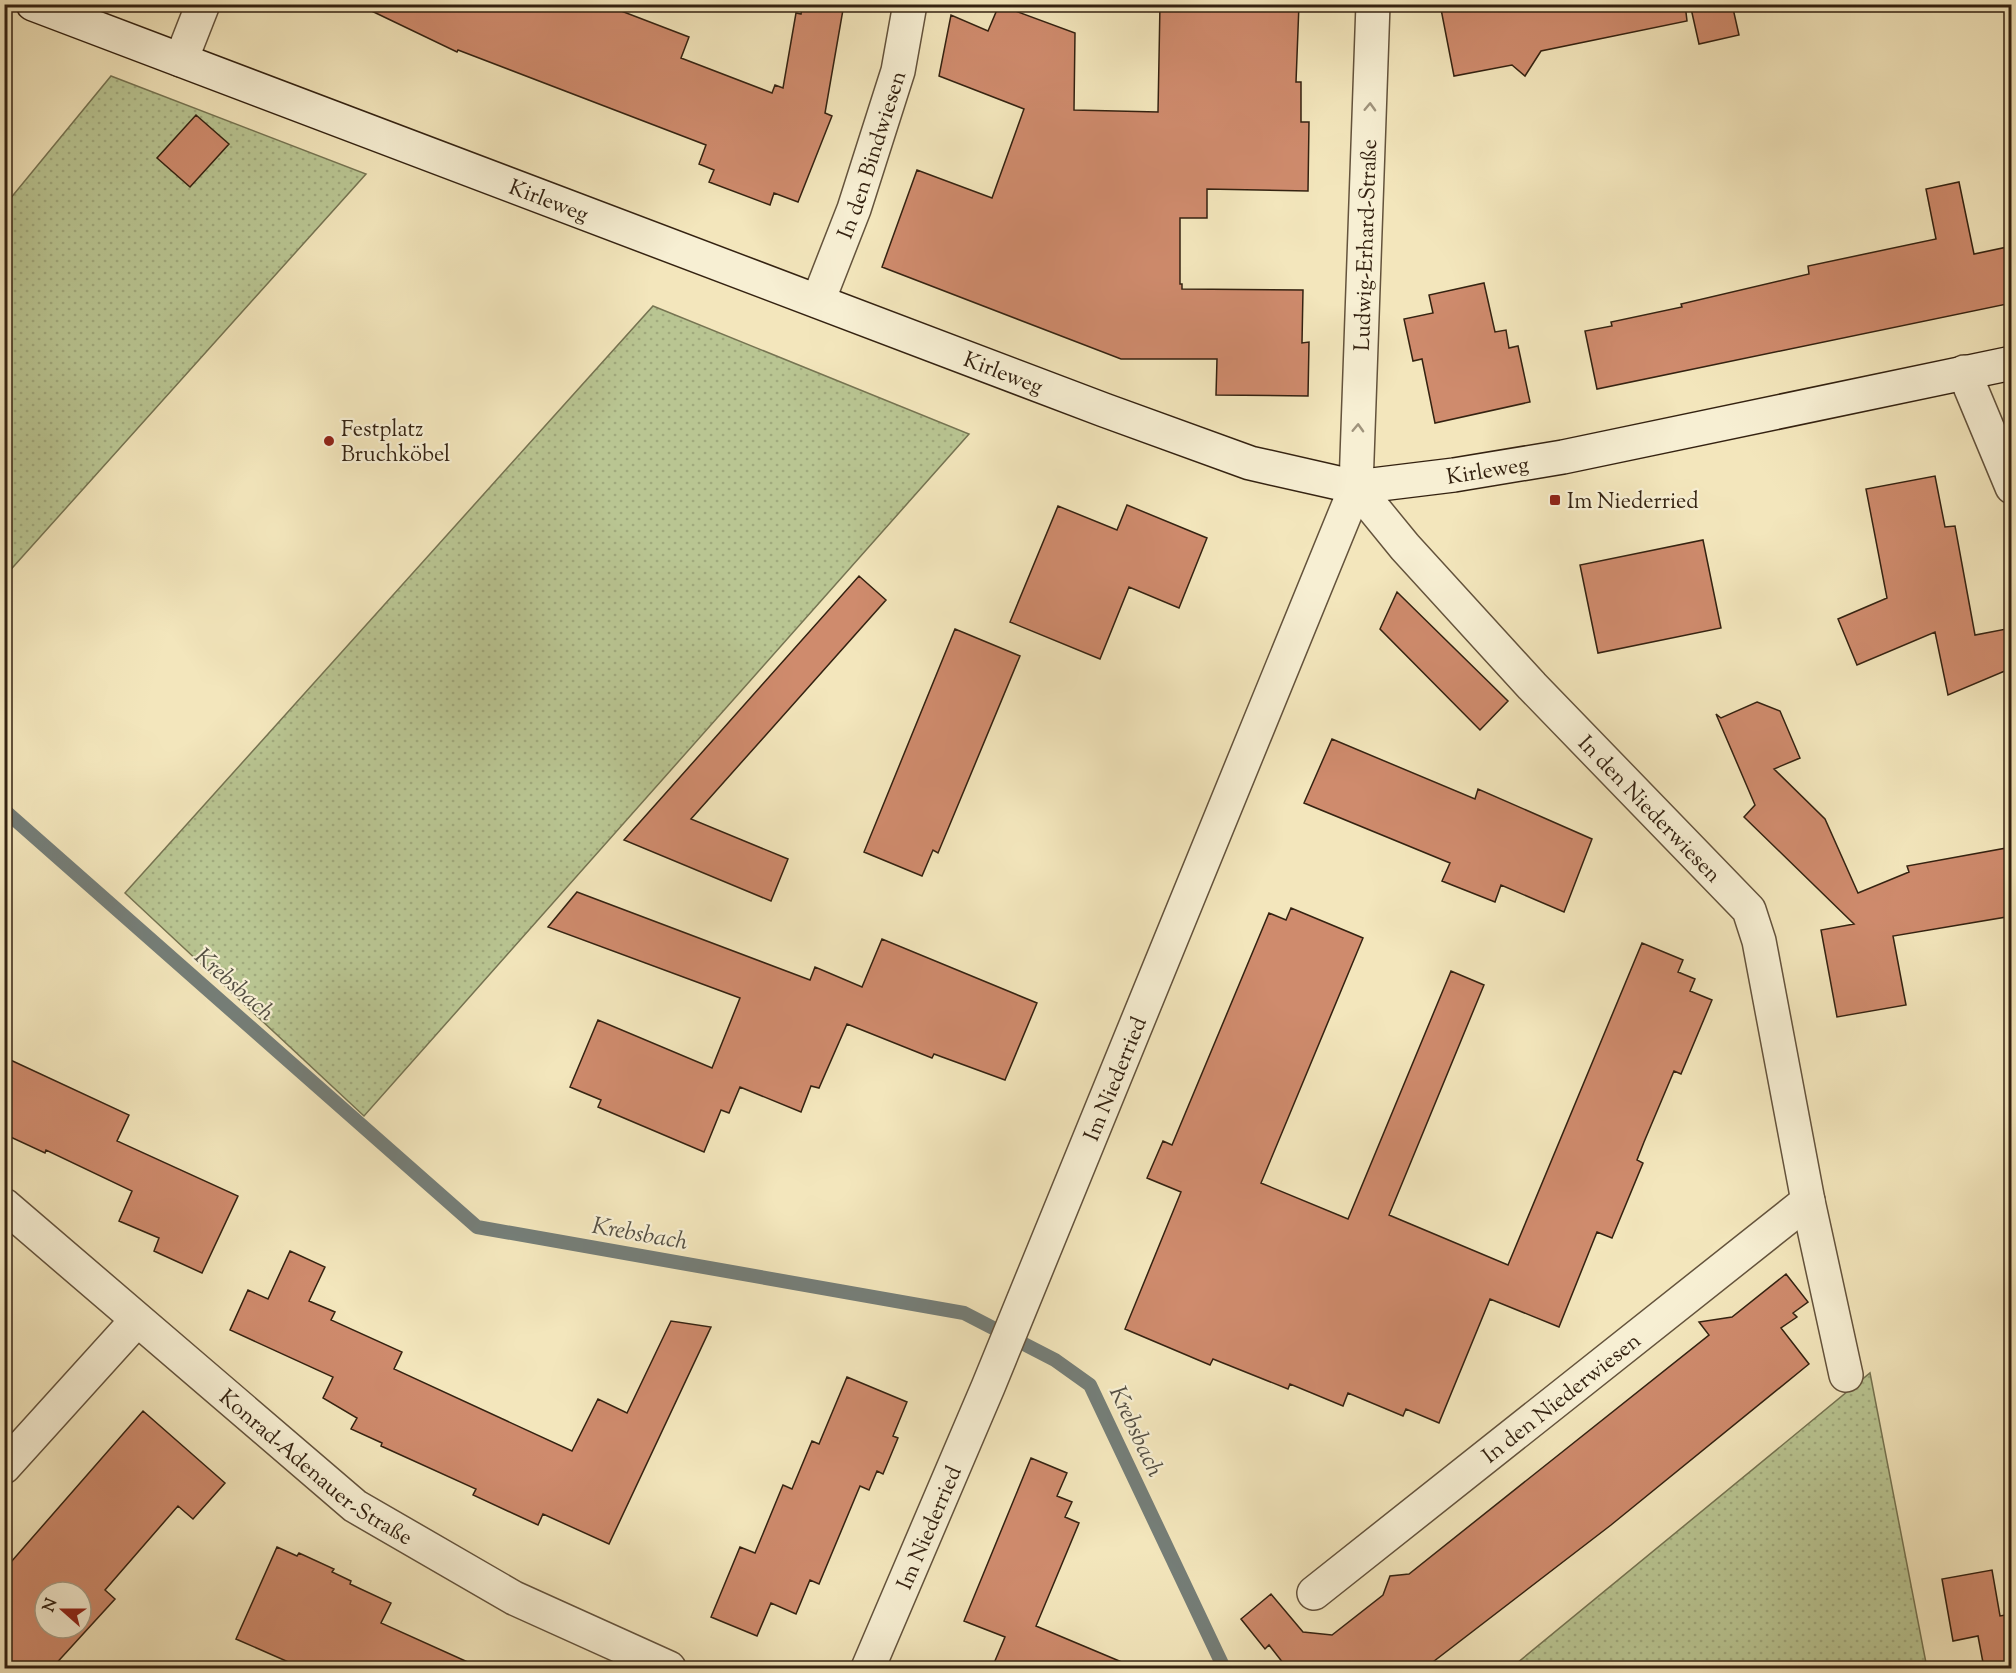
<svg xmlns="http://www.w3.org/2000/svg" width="2016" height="1673" font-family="'Sorts Mill Goudy',serif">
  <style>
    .grass { fill: url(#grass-dots); stroke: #767452; stroke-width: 1.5 }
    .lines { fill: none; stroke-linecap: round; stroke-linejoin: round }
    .stream { stroke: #757e78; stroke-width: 14 }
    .building { fill: #cf8b6d; stroke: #342211; stroke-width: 1.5; fill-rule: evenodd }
    .street-casing { stroke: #64533c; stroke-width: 36 }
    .secondary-casing { stroke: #342211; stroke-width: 36 }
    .street { stroke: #f7efd3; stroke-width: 33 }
    .secondary { stroke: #f7efd3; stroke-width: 33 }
    .oneway { stroke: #9f937c }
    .poi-dot { fill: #8f2418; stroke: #f7efd3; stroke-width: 2 }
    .labels { text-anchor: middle; stroke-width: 4.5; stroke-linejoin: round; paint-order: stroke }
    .street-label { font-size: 22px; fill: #342211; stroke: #f7efd3 }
    .poi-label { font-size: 22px; fill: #342211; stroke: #f7efd3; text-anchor: start }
    .water-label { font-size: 24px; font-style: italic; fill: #555044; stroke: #f7efd3 }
  </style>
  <defs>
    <pattern id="grass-dots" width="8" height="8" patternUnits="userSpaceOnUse" patternTransform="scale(1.5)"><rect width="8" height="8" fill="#b9c592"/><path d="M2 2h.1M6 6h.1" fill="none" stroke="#a0a97d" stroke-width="1.8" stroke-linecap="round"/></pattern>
  </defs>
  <rect width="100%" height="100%" fill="#f3e6bc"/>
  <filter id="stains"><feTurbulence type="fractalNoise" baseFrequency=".00333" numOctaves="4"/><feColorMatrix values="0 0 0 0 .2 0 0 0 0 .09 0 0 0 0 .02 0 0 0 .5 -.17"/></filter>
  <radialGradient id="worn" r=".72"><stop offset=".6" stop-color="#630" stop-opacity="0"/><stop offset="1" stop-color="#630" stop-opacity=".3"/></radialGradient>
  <path class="grass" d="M111,76L366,174L5,576V205Z
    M653,306L969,434L364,1116L125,893Z
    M1870,1373L1927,1668H1511Z"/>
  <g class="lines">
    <path class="stream" d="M4,810L477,1227L964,1313L1055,1360L1090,1385L1224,1668"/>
  </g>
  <path class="building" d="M357,4H603L689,37L681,58L772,93L775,85L783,88L796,13L801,14L803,4H844L825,113L832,116L798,202L774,193L770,205L709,182L714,170L699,164L706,145L458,50L457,52Z
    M1160,4H1299L1296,82H1301V122H1309L1308,191L1207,189V218H1180V284H1182V289L1303,290L1302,343L1309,342L1308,396L1216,395L1217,359H1121L882,267L917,170L992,198L1024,109L939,76L951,15L988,31L999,5L1075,33L1074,110L1158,112Z
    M1440,4H1685L1687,21L1541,51L1525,76L1512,65L1454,76Z
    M1690,4H1732L1739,35L1699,44Z
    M196,115L229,144L190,187L157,158Z
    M1959,182L1974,254L2012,246V303L1597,389L1585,331L1612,326L1611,322L1682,307L1681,304L1809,274L1808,266L1936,239L1926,189Z
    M1484,283L1495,332L1506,330L1509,348L1518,346L1530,402L1435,423L1422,359L1413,361L1404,319L1433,313L1429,295Z
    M1935,476L1945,527L1955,526L1975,635L2006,629L2012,655V668L1948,695L1935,632L1857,665L1838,619L1887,598L1866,489Z
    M1127,505L1207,538L1179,608L1129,587L1100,659L1010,622L1058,506L1117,530Z
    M1703,540L1721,628L1598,653L1580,565Z
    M859,576L886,600L691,819L788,859L771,901L624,840Z
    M1397,592L1508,701L1480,730L1380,629Z
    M955,629L1020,656L938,853L933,850L922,876L864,852Z
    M1757,702L1780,711L1800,758L1774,769L1825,819L1858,893L1909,872L1907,866L2012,847V916L1893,936L1906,1005L1837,1017L1821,930L1854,924L1744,817L1755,805L1716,714L1721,718Z
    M1332,739L1475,799L1478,789L1592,839L1564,912L1501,885L1495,902L1442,881L1450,863L1304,803Z
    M577,892L810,980L815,967L862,987L882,939L1037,1003L1005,1080L934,1054L932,1058L847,1024L819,1088L811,1086L801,1112L740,1087L729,1113L721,1110L704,1152L598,1107L601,1100L570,1087L598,1020L712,1068L740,998L548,927Z
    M1291,908L1363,938L1261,1183L1348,1219L1451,971L1484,985L1389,1215L1508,1265L1642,943L1683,960L1678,972L1695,979L1690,991L1712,1000L1681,1074L1674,1071L1644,1142L1637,1160L1643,1163L1612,1238L1597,1232L1559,1327L1490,1299L1439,1423L1406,1409L1403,1416L1348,1393L1343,1406L1290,1384L1288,1389L1213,1359L1210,1365L1125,1329L1181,1192L1147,1178L1163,1141L1172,1145L1269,913L1286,920Z
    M4,1057L129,1115L117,1141L238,1196L202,1273L154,1251L159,1238L119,1221L132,1191L46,1150L45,1153L4,1134Z
    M290,1251L325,1267L309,1301L335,1312L331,1320L402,1352L394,1369L572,1451L598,1399L627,1413L671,1321L711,1327L609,1544L543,1514L538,1525L473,1495L476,1489L381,1446L382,1443L351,1429L357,1418L323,1398L333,1377L230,1330L248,1290L268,1299Z
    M1786,1274L1808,1302L1793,1313L1797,1317L1781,1328L1809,1364L1611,1525L1425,1668H1287L1269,1645L1265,1649L1241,1619L1271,1594L1303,1632L1332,1635L1383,1595L1390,1576L1409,1574L1709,1335L1699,1322L1732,1317Z
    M847,1377L907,1402L893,1436L898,1438L883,1474L877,1471L869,1490L860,1486L819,1584L810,1580L796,1614L771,1603L757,1636L711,1617L740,1547L755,1553L783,1485L792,1489L812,1441L819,1444Z
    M143,1411L225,1483L193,1519L178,1506L105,1590L115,1599L52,1668H4V1570ZM45,1592H81V1628H45Z
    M1031,1458L1067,1473L1057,1496L1072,1502L1065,1517L1079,1523L1036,1626L1136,1668H992L1005,1637L964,1621Z
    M277,1547L297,1556L299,1553L334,1569L332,1572L351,1581L350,1584L391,1603L381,1623L481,1668H302L236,1639Z
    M1992,1570L2000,1616L2012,1614V1668H1984L1978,1636L1953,1641L1942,1579Z"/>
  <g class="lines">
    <g class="street-casing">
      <g id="street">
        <path d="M181,60L203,4"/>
        <path id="s1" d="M818,301L854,209L898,71L910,4"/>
        <path d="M1964,372L2012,487"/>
        <path id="s2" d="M1356,487L1405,547L1532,686L1749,910L1759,941L1808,1201L1846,1375"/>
        <path id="s3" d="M4,1205L355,1506L514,1598L669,1668"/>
        <path d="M4,1467L137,1320"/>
        <path id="s4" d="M1314,1593L1808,1201"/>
        <path id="s5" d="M868,1668L988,1387L1356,487L1373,4"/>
      </g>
    </g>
    <g class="secondary-casing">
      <g id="secondary">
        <path id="s6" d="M33,4L1104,410L1250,463L1356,487L1454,475L1563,457L2012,363"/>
      </g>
    </g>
    <use href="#street" class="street"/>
    <use href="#secondary" class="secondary"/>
  </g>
  <defs><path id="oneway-chevron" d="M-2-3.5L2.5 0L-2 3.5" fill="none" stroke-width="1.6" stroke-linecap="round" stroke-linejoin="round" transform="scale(1.5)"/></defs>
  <g class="oneway">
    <use href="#oneway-chevron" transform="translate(1370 107) rotate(-88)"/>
    <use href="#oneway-chevron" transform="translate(1358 428) rotate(-88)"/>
  </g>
  <g class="poi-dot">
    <circle cx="329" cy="441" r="6"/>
    <rect x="1549" y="494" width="12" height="12" rx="3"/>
  </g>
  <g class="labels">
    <g class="street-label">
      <text dy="8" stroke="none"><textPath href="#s1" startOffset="156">In den Bindwiesen</textPath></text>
      <text dy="8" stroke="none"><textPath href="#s6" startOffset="552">Kirleweg</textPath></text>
      <text dy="8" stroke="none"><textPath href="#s5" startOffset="1520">Ludwig-Erhard-Straße</textPath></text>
      <text dy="8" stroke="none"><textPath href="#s6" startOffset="1038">Kirleweg</textPath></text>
      <text dy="8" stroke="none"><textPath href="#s6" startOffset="1542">Kirleweg</textPath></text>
      <text dy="8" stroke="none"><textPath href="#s2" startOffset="436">In den Niederwiesen</textPath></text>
      <text dy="8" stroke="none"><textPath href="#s5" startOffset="639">Im Niederried</textPath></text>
      <text dy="8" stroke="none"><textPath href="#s4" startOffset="315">In den Niederwiesen</textPath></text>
      <text dy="8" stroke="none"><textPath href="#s3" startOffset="408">Konrad-Adenauer-Straße</textPath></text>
      <text dy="8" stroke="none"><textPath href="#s5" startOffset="153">Im Niederried</textPath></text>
    </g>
    <g class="poi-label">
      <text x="341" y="436">Festplatz<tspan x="341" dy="25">Bruchköbel</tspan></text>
      <text x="1567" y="508">Im Niederried</text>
    </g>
    <g class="water-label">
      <text transform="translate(235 984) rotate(41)" y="8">Krebsbach</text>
      <text transform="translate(640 1233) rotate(10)" y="8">Krebsbach</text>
      <text transform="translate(1137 1431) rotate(65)" y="8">Krebsbach</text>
    </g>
  </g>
  <rect width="2016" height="1673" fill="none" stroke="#f3e6bc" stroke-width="24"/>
  <rect x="6" y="6" width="2004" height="1661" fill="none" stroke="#342211" stroke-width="3"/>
  <rect x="12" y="12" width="1992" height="1649" fill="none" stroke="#342211" stroke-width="1.5"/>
  <g transform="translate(63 1610) rotate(291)"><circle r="28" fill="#f7efd3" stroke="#a99d85" stroke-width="1.5"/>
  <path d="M0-4.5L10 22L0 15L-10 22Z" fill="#8f2418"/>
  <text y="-9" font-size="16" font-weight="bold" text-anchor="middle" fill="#342211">N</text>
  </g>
  <rect width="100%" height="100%" filter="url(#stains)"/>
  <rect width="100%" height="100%" fill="url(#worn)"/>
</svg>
